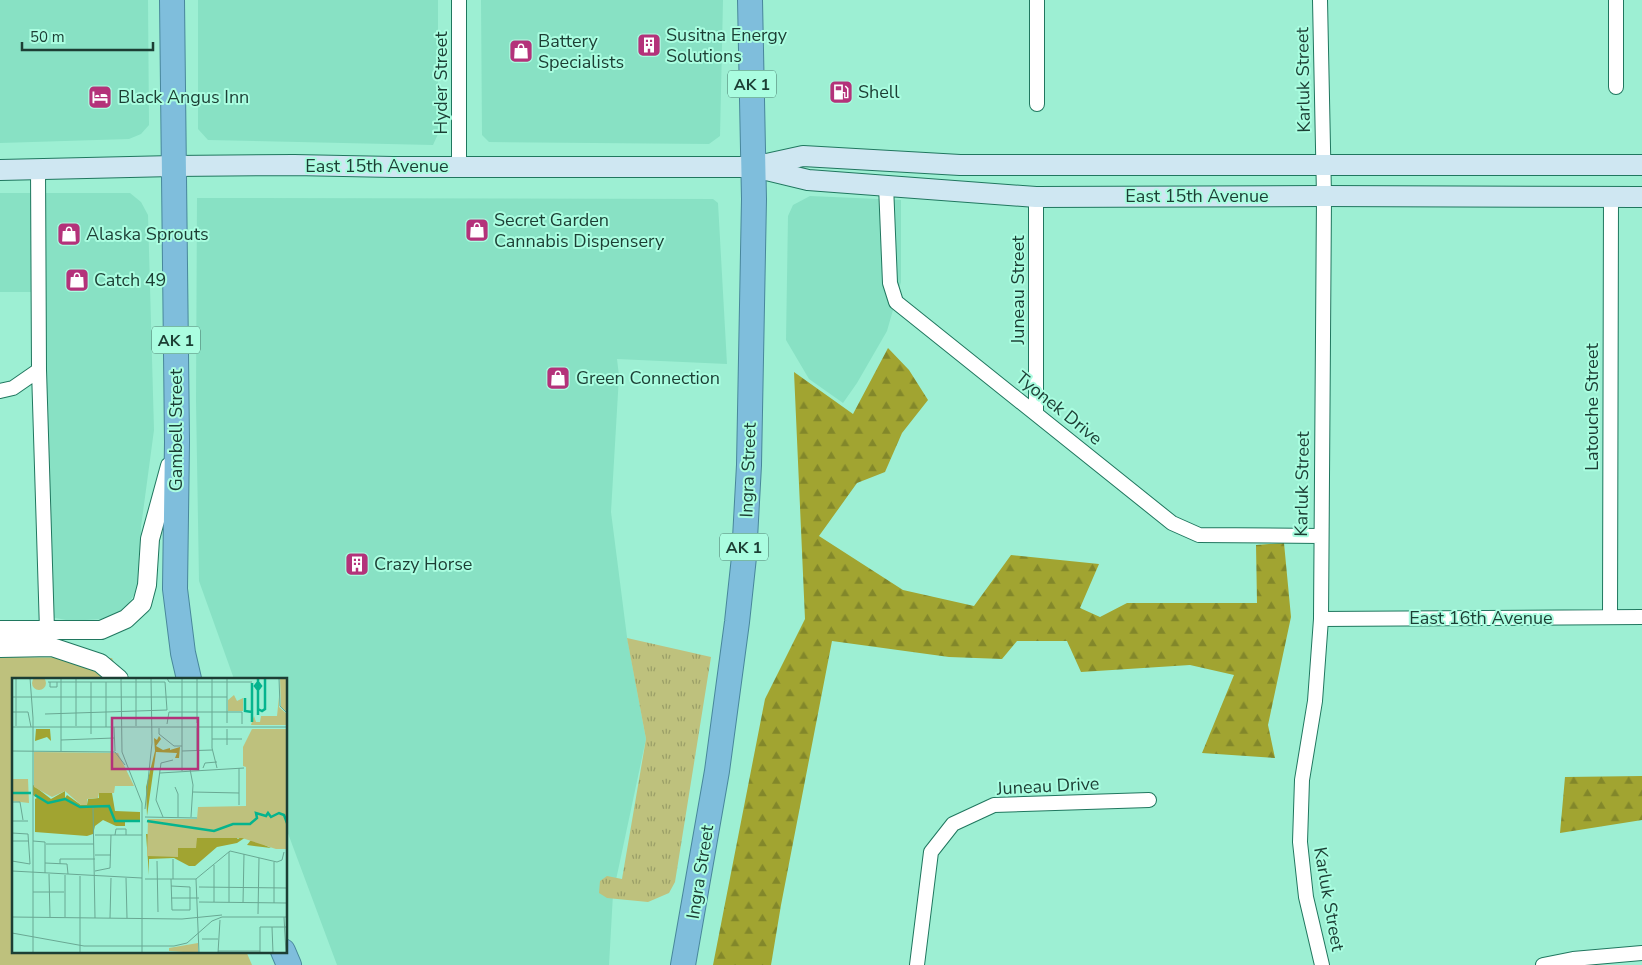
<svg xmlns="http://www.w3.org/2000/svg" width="1642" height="965" font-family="'Nunito Sans',sans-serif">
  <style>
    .built { fill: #88e1c4 }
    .grass { fill: url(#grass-tufts) }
    .forest { fill: url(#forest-firs) }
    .pitch { fill: #bec17d }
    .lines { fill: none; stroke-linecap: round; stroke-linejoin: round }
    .minor-casing { stroke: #20775f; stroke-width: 16 }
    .tertiary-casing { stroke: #20775f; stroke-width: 20 }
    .secondary-casing { stroke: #20775f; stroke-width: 22 }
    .trunk-casing { stroke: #48879b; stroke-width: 26 }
    .minor { stroke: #fff; stroke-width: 14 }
    .tertiary { stroke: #fff; stroke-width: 18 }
    .secondary { stroke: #cfe7f2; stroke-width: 20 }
    .trunk { stroke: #7fbedc; stroke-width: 24 }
    .labels { text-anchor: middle; stroke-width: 4; stroke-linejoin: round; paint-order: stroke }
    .shield { fill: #aafde0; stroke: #477768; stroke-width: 1 }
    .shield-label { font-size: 16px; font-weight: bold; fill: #1c3e34 }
    .poi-label { font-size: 18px; fill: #1c3e34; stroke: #aafde0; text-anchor: start }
    .street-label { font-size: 18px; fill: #1c3e34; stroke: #aafde0 }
    .inset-river { fill: none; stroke: #05b48e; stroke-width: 2.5 }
    .inset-road { fill: none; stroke: #69a893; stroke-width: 1 }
    .view { fill: #b4327a; fill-opacity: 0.15; stroke: #b4327a; stroke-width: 2.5 }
    .inset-edge { fill: none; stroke: #1c3e34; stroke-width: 2.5 }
  </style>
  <defs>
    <pattern id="grass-tufts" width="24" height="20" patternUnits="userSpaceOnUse" patternTransform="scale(1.25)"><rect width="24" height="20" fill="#bec17d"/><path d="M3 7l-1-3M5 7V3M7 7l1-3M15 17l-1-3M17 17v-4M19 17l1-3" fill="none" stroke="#9a9e67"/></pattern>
    <pattern id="forest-firs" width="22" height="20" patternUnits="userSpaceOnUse" patternTransform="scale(1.25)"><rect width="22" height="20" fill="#a1a431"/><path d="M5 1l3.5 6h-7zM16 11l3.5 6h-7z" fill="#82872a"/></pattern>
  </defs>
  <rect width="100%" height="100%" fill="#9defd3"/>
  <path class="built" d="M0,0H148L149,125L141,134L129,139L0,143Z
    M198,0H438V134L433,145L208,140L198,129Z
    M481,0H723L720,136L709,144L489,142L482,135Z
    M0,193H130L141,202L148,215L154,430L141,527L139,579L134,595L126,607L115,618L71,621L46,616L38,292H0Z
    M810,196L901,200V282L887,331L857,383L843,403L809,379L786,340L788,216L793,205Z
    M197,198L713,199L718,203L727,364L617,359L619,376L611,512L627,637L646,739L613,894L609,965H337L286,828V679H234L199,581L196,401Z"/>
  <path class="grass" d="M627,638L711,657L675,882L669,893L648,902L607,898L599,893L600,881L607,876L622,879L646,739Z"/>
  <path class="forest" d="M888,348L909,370L928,400L902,433L885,472L857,483L819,536L903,590L974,606L1011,555L1099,564L1080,608L1100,617L1127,603H1257L1256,545L1284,543L1291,617L1268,725L1275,758L1202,753L1234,675L1190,665L1081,672L1067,641H1017L1002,659L949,657L832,641L781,905L771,965H713L765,699L805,619L794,372L853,414Z
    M1642,776V820L1560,833L1565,777Z"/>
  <path class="pitch" d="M0,657L112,658L121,679H14V951H246L252,965H0Z"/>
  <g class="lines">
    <g class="minor-casing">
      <path id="minor" d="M1320,0L1324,196L1321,619L1315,701L1302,780L1300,842L1306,897L1322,965
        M1616,87V0
        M1037,104V0
        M459,167V0
        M38,168L39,370L47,630
        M886,185L890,283L896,302L1172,523L1199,535L1321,536
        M0,391L13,388L39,370
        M1036,414V197
        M1610,617L1611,197
        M1321,619L1642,617
        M917,965L931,852L953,824L994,805L1149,800
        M1543,965L1573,959L1642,953"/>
    </g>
    <g class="tertiary-casing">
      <path id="tertiary" d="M0,630H101L126,619L142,604L147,585L150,539L170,466
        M0,648L52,647L100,663L119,679"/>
    </g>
    <g class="secondary-casing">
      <path id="secondary" d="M758,166L803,156L960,165H1642
        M0,170L173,166L294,165L393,167H754L808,180L1036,197L1324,196L1642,197"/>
    </g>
    <g class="trunk-casing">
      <path id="trunk" d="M172,0L177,442L175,589L183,653L189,679
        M283,951L289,965
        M683,965L717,771L737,622L744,557L749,465L754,199L750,0"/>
    </g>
    <use href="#minor" class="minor"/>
    <use href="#tertiary" class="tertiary"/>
    <use href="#secondary" class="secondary"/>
    <use href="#trunk" class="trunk"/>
  </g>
  <defs>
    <g id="building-square" transform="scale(1.25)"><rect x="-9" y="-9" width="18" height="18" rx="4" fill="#b4327a" stroke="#aafde0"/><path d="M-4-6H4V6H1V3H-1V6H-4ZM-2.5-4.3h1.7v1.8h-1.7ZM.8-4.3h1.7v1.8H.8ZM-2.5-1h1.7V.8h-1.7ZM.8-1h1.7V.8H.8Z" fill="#fff"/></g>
    <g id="shop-square" transform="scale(1.25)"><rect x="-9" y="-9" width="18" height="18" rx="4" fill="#b4327a" stroke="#aafde0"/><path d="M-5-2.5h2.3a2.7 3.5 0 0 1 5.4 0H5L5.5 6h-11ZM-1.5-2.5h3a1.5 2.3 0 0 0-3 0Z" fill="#fff"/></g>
    <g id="fuel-square" transform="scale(1.25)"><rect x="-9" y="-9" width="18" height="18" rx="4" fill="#b4327a" stroke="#aafde0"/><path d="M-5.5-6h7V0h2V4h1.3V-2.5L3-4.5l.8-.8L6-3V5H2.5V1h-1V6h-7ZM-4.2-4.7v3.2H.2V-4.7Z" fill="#fff"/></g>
    <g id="hotel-square" transform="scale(1.25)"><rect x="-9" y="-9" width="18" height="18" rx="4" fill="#b4327a" stroke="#aafde0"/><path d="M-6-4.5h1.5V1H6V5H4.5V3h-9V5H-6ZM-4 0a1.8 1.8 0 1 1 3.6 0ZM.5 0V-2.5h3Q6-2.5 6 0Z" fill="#fff"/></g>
  </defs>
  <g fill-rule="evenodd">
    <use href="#building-square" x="649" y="45"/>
    <use href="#shop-square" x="521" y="51"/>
    <use href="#fuel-square" x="841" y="92"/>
    <use href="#hotel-square" x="100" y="97"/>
    <use href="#shop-square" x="477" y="230"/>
    <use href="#shop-square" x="69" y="234"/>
    <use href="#shop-square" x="77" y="280"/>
    <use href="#shop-square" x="558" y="378"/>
    <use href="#building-square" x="357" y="564"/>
  </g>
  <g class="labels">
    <g class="shield">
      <rect x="728" y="70.5" width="48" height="27" rx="4"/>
      <rect x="152" y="326.5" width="48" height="27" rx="4"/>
      <rect x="720" y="533.5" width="48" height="27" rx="4"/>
    </g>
    <g class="shield-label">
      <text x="752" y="90">AK 1</text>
      <text x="176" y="346">AK 1</text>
      <text x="744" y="553">AK 1</text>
    </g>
    <g class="poi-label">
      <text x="666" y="41">Susitna Energy<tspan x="666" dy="21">Solutions</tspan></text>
      <text x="538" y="47">Battery<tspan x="538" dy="21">Specialists</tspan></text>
      <text x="858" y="98">Shell</text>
      <text x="118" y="103">Black Angus Inn</text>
      <text x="494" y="226">Secret Garden<tspan x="494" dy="21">Cannabis Dispensery</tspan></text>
      <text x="86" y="240">Alaska Sprouts</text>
      <text x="94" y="286">Catch 49</text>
      <text x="576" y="384">Green Connection</text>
      <text x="374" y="570">Crazy Horse</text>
    </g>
    <g class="street-label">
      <text transform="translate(1303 80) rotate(-91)" y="6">Karluk Street</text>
      <text transform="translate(441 83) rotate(-90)" y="6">Hyder Street</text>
      <text x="377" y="172">East 15th Avenue</text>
      <text x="1197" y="202">East 15th Avenue</text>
      <text transform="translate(1018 290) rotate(-90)" y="6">Juneau Street</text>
      <text transform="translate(1592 407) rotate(-90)" y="6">Latouche Street</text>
      <text transform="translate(1059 408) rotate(39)" y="6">Tyonek Drive</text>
      <text transform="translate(176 430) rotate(-90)" y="6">Gambell Street</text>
      <text transform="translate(748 470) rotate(-88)" y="6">Ingra Street</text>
      <text transform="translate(1302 484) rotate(-89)" y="6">Karluk Street</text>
      <text x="1481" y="624">East 16th Avenue</text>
      <text transform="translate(1048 786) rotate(-3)" y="6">Juneau Drive</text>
      <text transform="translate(700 872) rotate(-81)" y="6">Ingra Street</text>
      <text transform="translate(1329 899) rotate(80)" y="6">Karluk Street</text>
    </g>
  </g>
  <g transform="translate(12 678)">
    <rect width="275" height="275" fill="#9defd3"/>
    <path d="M268,0H275V34L269,29ZM267,19V29L275,36V47H239L242,38L244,44H248L249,38H265ZM186,265V275L157,273V270Z" fill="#bec17d"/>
    <path d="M24,51H38L39,63L35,59L23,63ZM147,58L149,61L144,68L151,72L158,70V72L168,69L167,80H163L165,75L144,74L135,138L134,109L143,73L142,60L145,62ZM21,107L39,121L53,113V120L55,117L69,127H75L76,121L87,120V115H100L103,133L128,134V144L113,143V148H104L91,142L83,148L81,156L75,158L23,154V121L25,120L21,117ZM134,156L169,159L221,157L226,161L232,157L259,170L235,167L239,162L234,159L225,165L205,169L183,188H177L162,180L137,181V197Z" fill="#a1a431"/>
    <path d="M20 5a7 7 0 1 1 14 0a7 7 0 1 1-14 0ZM222,17L225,23L231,20V33H216V22ZM240,51H275V171H264L230,160H185L184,170H166V179L135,178L136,141H185L186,129L234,128V89L231,88V69ZM0,101H16L17,125L0,123Z" fill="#bec17d"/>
    <path d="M22,74L106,75L122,108H103L102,115H87L86,120L75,121V127H69L53,113L40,119L22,109Z" fill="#bec17d"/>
    <path class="inset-river" d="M246,0V37M246,4L249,8L246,12L243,8ZM233,20V33L240,34M246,31L250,33L253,31V0M240,44V5M0,115H19M23,117L36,125L53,121L68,129L97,128L103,143H128M135,143L202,153L221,146H238L245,140L244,135L254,138L256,135L259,139L267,135L272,137L275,145"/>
    <path class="inset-road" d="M18,0L21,40V275M64,0V48M109,0L110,74L130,125V275M155,0L157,4H240M170,0V93M185,0V45M200,0V70L205,90M215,0V45M267,0L268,28L275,35M38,4V9H45V4M79,4V56M0,19H215M0,34H16L19,49M33,36L155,32L153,4H36M155,46L157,34H230V46M4,48V0M124,48V0M0,49H275M94,49V4M102,49L103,73M147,50V56L162,68H170M200,61H230M49,62L102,60M215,67V51M185,72V50M0,73L103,74L113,87M49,73V0M170,73L200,72M191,90L193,85L205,84M227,90V127M178,91L181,107L179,139M148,95L232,90M163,109L166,116V139M181,114L227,115M0,124H8L11,142M81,130L83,240M133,131L140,65L139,0M133,139L185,140M151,139L144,122L149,85L161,82M0,143H16M0,155L16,156L18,186L0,183M83,157H130M103,157L104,151H114V157M0,163H16M21,163L33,164V195M34,166H82M217,174V224M83,177H99M161,181V201M145,183L146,234M33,185L55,186L56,196M48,186V181H83M202,187V224M0,193L130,200M83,193L98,190L99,157M37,196L38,239M53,197V239M68,198V275M114,200L115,240M133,201H184M159,201L160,232H178V209L159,208M184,201L218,173L265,184L270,182L272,174M184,201L187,275M187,209L275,210M21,214H52M159,220H187M187,224L275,225M231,225L232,176M262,225V184M246,236L247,180M0,239L170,241L210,237M272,239L274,275M98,240L99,200M260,249L261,275M0,255L72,268H162L175,265L200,243L210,239H275M190,261H206M206,273H248M206,275L208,242M248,275V249H275"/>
    <path class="view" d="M100,40H186V91H100Z"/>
    <rect width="275" height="275" class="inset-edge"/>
  </g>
  <path d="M22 42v8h131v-8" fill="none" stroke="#1c3e34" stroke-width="2.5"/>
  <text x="30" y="42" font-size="15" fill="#1c3e34" stroke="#aafde0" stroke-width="4" paint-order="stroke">50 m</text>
</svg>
